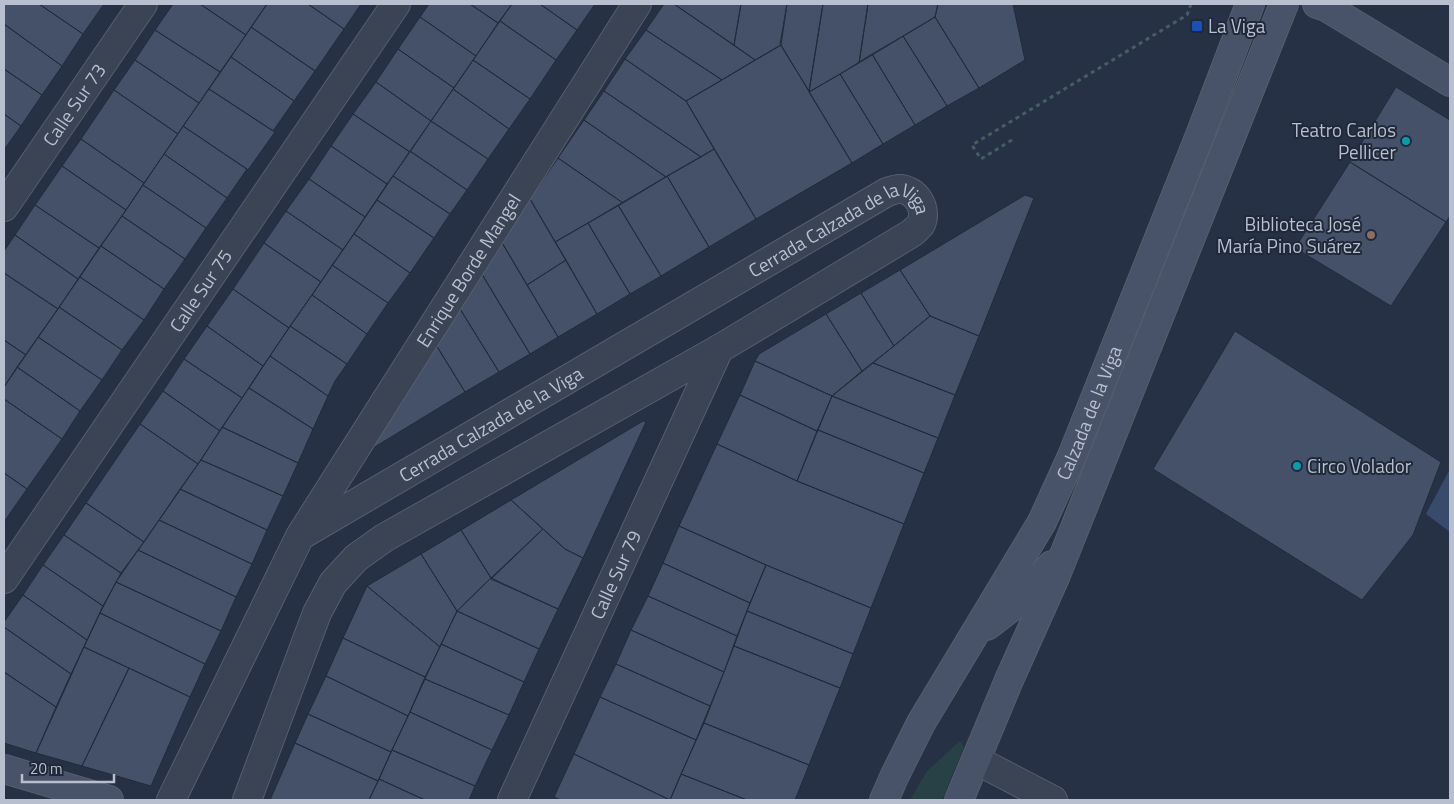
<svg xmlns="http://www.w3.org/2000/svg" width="1454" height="804" font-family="'Titillium Web',sans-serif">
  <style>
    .green { fill: #284146 }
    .water { fill: #384b6d }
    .building { fill: #445168; stroke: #212b3c }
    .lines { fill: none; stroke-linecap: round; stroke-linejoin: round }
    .street-casing { stroke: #565f6f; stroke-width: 30 }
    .secondary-casing { stroke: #565f6f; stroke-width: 30 }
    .path { stroke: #465e62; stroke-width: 3; stroke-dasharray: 4 4; stroke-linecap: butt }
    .street { stroke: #3a4455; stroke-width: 28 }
    .secondary { stroke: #485268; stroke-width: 28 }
    .transit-dot { fill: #1a4fb4; stroke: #1f293a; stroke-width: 2 }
    .culture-dot { fill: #0f9aa8; stroke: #1f293a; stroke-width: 2 }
    .education-dot { fill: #8d6e63; stroke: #1f293a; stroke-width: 2 }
    .labels { text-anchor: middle; stroke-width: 4; stroke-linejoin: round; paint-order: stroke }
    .poi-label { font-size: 19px; fill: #b8bfce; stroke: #1f293a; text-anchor: start }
    .street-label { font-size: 19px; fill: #b8bfce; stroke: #1f293a }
  </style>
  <rect width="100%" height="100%" fill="#263145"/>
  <path class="green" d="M960,741L964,747L942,800H910L927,771Z"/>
  <path class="water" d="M1450,469V532L1426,514Z"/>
  <path class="building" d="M4,4H39L83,34L62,66L4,24Z
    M39,4H104L83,34Z
    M173,4H200L246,35L220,72L155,30Z
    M200,4H267L246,35Z
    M267,4H308L344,29L315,71L251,27Z
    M308,4H361L344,29Z
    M429,4H470L498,23L476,56L420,17Z
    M470,4H512L498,23Z
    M512,4H540L577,30L556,60L500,21Z
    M540,4H595L577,30Z
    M664,4H674L755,60L722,80L646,30Z
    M674,4H741L734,45Z
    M741,4H787L781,45L755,60L734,45Z
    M787,4H823L809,91L780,44Z
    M823,4H868L859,63L809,92Z
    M868,4H938L935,17L859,63Z
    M938,4H1013L1025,60L979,88L935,17Z
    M420,17L476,56L454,88L398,49Z
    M935,17L979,88L947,106L903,36Z
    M500,21L556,60L530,99L473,60Z
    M4,24L62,66L42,95L4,69Z
    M251,27L315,71L294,101L231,57Z
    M155,30L220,72L199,103L135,60Z
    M646,30L722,80L686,101L625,59Z
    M903,36L947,106L915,125L872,54Z
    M781,45L852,163L756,219L686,101Z
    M398,49L454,88L431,121L376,82Z
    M872,54L915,125L883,144L840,74Z
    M231,57L294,101L273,131L209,89Z
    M625,59L686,101L714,149L701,157L604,91Z
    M135,60L199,103L178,134L114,90Z
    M473,60L530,99L509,129L453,89Z
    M4,69L42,95L21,126L4,114Z
    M840,74L883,144L852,163L809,92Z
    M376,82L431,121L410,152L353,114Z
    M1396,87L1450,120V216L1446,222L1350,162Z
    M209,89L275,132L248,170L183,126Z
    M453,89L509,129L488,159L431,121Z
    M114,90L178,134L144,183L81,139Z
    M604,91L701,157L666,177L584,120Z
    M4,114L21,126L4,150Z
    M353,114L410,152L387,184L331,146Z
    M584,120L666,177L623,203L558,158Z
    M431,121L488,159L467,190L410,151Z
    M183,126L247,169L227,198L164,154Z
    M81,139L144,183L126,210L62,166Z
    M331,146L387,184L365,217L309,179Z
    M714,149L756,219L709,247L667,176Z
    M410,151L467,190L450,214L393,176Z
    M164,154L227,198L206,228L143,185Z
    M558,158L623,203L555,242L530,199Z
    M1350,162L1446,222L1391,306L1295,248Z
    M62,166L126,210L99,248L35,205Z
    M393,176L450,214L434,238L377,200Z
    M667,176L709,247L661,276L618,205Z
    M309,179L365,217L343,250L286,211Z
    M143,185L206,228L185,259L122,216Z
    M1025,195L1034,198L979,336L930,316L900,270Z
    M530,199L566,260L527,285L501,241Z
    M377,200L434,238L410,273L354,234Z
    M35,205L99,248L78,279L15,235Z
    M618,205L661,276L630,294L588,223Z
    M286,211L343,250L321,282L264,243Z
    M122,216L185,259L164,289L101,246Z
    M588,223L630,294L597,314L555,242Z
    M354,234L410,273L388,303L332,265Z
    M15,235L78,279L58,309L4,273V251Z
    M501,241L558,337L530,354L480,271Z
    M264,243L321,282L289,328L233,289Z
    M101,246L164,289L144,320L80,277Z
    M566,260L597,314L558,337L527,285Z
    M332,265L388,303L367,334L312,295Z
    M900,270L930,316L894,346L861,293Z
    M480,271L530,354L499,372L457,304Z
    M4,273L58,309L26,355L4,340Z
    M80,277L144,320L122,350L59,307Z
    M233,289L289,328L263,366L207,326Z
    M861,293L894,346L862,371L826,314Z
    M312,295L367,334L347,364L290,326Z
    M457,304L499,372L465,392L433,340Z
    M59,307L122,350L102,380L38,337Z
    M826,314L862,371L832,396L755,361L759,354Z
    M930,316L979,336L955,395L873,363Z
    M207,326L263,366L242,398L184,359Z
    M290,326L347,364L335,381L328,396L270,356Z
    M1235,331L1441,462L1413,535L1362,600L1153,469Z
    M38,337L102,380L80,411L17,367Z
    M4,340L26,355L4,387Z
    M433,340L465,392L373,448L365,437Z
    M270,356L328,396L313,429L249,388Z
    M184,359L242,398L220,431L163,391Z
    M755,361L832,396L817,431L740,395Z
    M873,363L955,395L938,438L832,396Z
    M17,367L80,411L62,439L4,399V387Z
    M249,388L313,429L298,463L222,427Z
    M163,391L220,431L198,464L140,424Z
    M740,395L817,431L797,481L717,444Z
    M832,396L938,438L924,473L818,430Z
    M4,399L62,439L27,489L4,473Z
    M643,421L646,422L583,558L565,549L511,500Z
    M140,424L198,464L144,542L86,503Z
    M222,427L298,463L283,496L201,460Z
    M818,430L924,473L904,524L797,481Z
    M717,444L797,481L904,524L871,608L766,565L679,526Z
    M201,460L283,496L267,530L180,489Z
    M4,473L27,489L4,522Z
    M180,489L267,530L252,564L159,520Z
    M511,500L543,529L491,578L461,530Z
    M86,503L144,542L121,573L64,535Z
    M159,520L252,564L236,597L138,550Z
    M679,526L766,565L750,603L663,563Z
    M543,529L565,549L583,558L558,609L491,579Z
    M461,530L491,578L457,611L421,554Z
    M64,535L121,573L103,606L43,565Z
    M138,550L236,597L221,631L116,582Z
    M421,554L457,611L440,647L367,586Z
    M663,563L750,603L737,636L648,596Z
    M43,565L103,606L87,640L23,595Z
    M766,565L871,608L853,654L747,611Z
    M491,578L558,609L539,649L457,611Z
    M116,582L221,631L205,664L100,613Z
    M367,586L440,647L425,677L343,638Z
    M23,595L87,640L71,674L4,627V622Z
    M648,596L737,636L724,672L631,630Z
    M457,611L539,649L524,682L441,644Z
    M747,611L853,654L840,688L734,646Z
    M100,613L205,664L190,697L84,647Z
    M4,627L71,674L56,707L4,672Z
    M631,630L724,672L710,706L616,664Z
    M343,638L425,677L408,716L326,676Z
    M441,644L524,682L509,715L425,679Z
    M734,646L840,688L809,765L704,723Z
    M84,647L129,668L82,766L36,753Z
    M616,664L710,706L696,740L600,697Z
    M129,668L190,697L151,786L82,766Z
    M4,672L56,707L36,753L4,743Z
    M326,676L408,716L391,752L308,714Z
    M425,679L509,715L492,750L410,712Z
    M600,697L696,740L670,800L574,754Z
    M410,712L492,750L475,786L392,750Z
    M308,714L391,752L378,781L295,743Z
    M704,723L809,765L795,800H747L681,774Z
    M295,743L378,781L369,800H270Z
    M392,750L475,786L469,800H425L379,779Z
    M574,754L670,800H561L554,797Z
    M681,774L747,800H670Z
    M379,779L425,800H369Z"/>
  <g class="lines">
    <g class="street-casing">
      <g id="street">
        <path id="s1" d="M4,207L143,4"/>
        <path id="s2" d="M302,533L637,4"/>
        <path id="s3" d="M4,579L396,4"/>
        <path d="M976,760L1053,800"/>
        <path id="s4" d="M171,800L300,536L887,192C891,191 895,189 899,189C916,189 928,209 921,224C919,227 915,230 912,233L719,349L384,538L356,558L333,583L317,613L247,800"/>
        <path id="s5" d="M512,800L719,349"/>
      </g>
    </g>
    <g class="secondary-casing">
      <g id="secondary">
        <path d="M1317,4L1326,7L1450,82"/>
        <path d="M987,626L1018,602L1052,565"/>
        <path d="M4,769L109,800"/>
        <path id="s6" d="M884,800L895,775L921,723L1042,522L1072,456L1200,135L1250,4"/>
        <path d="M959,800L1009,680L1056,575L1284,4"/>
      </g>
    </g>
    <path class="path" d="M1012,140L981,159L972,145L1187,15L1191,4"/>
    <use href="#street" class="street"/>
    <use href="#secondary" class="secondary"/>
  </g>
  <rect class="transit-dot" x="1191" y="20" width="12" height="12" rx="2.5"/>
  <g class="culture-dot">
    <circle cx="1406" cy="141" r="5"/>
    <circle cx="1297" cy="466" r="5"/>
  </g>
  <circle class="education-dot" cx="1371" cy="235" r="5"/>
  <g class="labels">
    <g class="poi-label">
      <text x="1208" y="33">La Viga</text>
      <text x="1396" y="137" text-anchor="end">Teatro Carlos<tspan x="1396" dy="22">Pellicer</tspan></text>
      <text x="1361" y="231" text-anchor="end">Biblioteca José<tspan x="1361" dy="22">María Pino Suárez</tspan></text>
      <text x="1307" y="473">Circo Volador</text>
    </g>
    <g class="street-label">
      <text dy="7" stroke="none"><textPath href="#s1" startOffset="124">Calle Sur 73</textPath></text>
      <text dy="7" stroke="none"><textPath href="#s4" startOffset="920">Cerrada Calzada de la Viga</textPath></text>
      <text dy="7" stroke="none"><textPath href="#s2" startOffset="311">Enrique Borde Mangel</textPath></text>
      <text dy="7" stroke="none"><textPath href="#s3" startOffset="349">Calle Sur 75</textPath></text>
      <text dy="7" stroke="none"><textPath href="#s6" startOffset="439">Calzada de la Viga</textPath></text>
      <text dy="7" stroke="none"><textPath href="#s4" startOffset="515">Cerrada Calzada de la Viga</textPath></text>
      <text dy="7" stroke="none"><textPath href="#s5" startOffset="248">Calle Sur 79</textPath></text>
    </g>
  </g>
  <rect width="1454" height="804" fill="none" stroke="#b8bfce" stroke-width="10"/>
  <path d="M22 774v8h92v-8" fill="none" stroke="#b8bfce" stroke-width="2.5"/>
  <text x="30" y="774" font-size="15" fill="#b8bfce" stroke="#1f293a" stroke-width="4" paint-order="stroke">20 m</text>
</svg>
